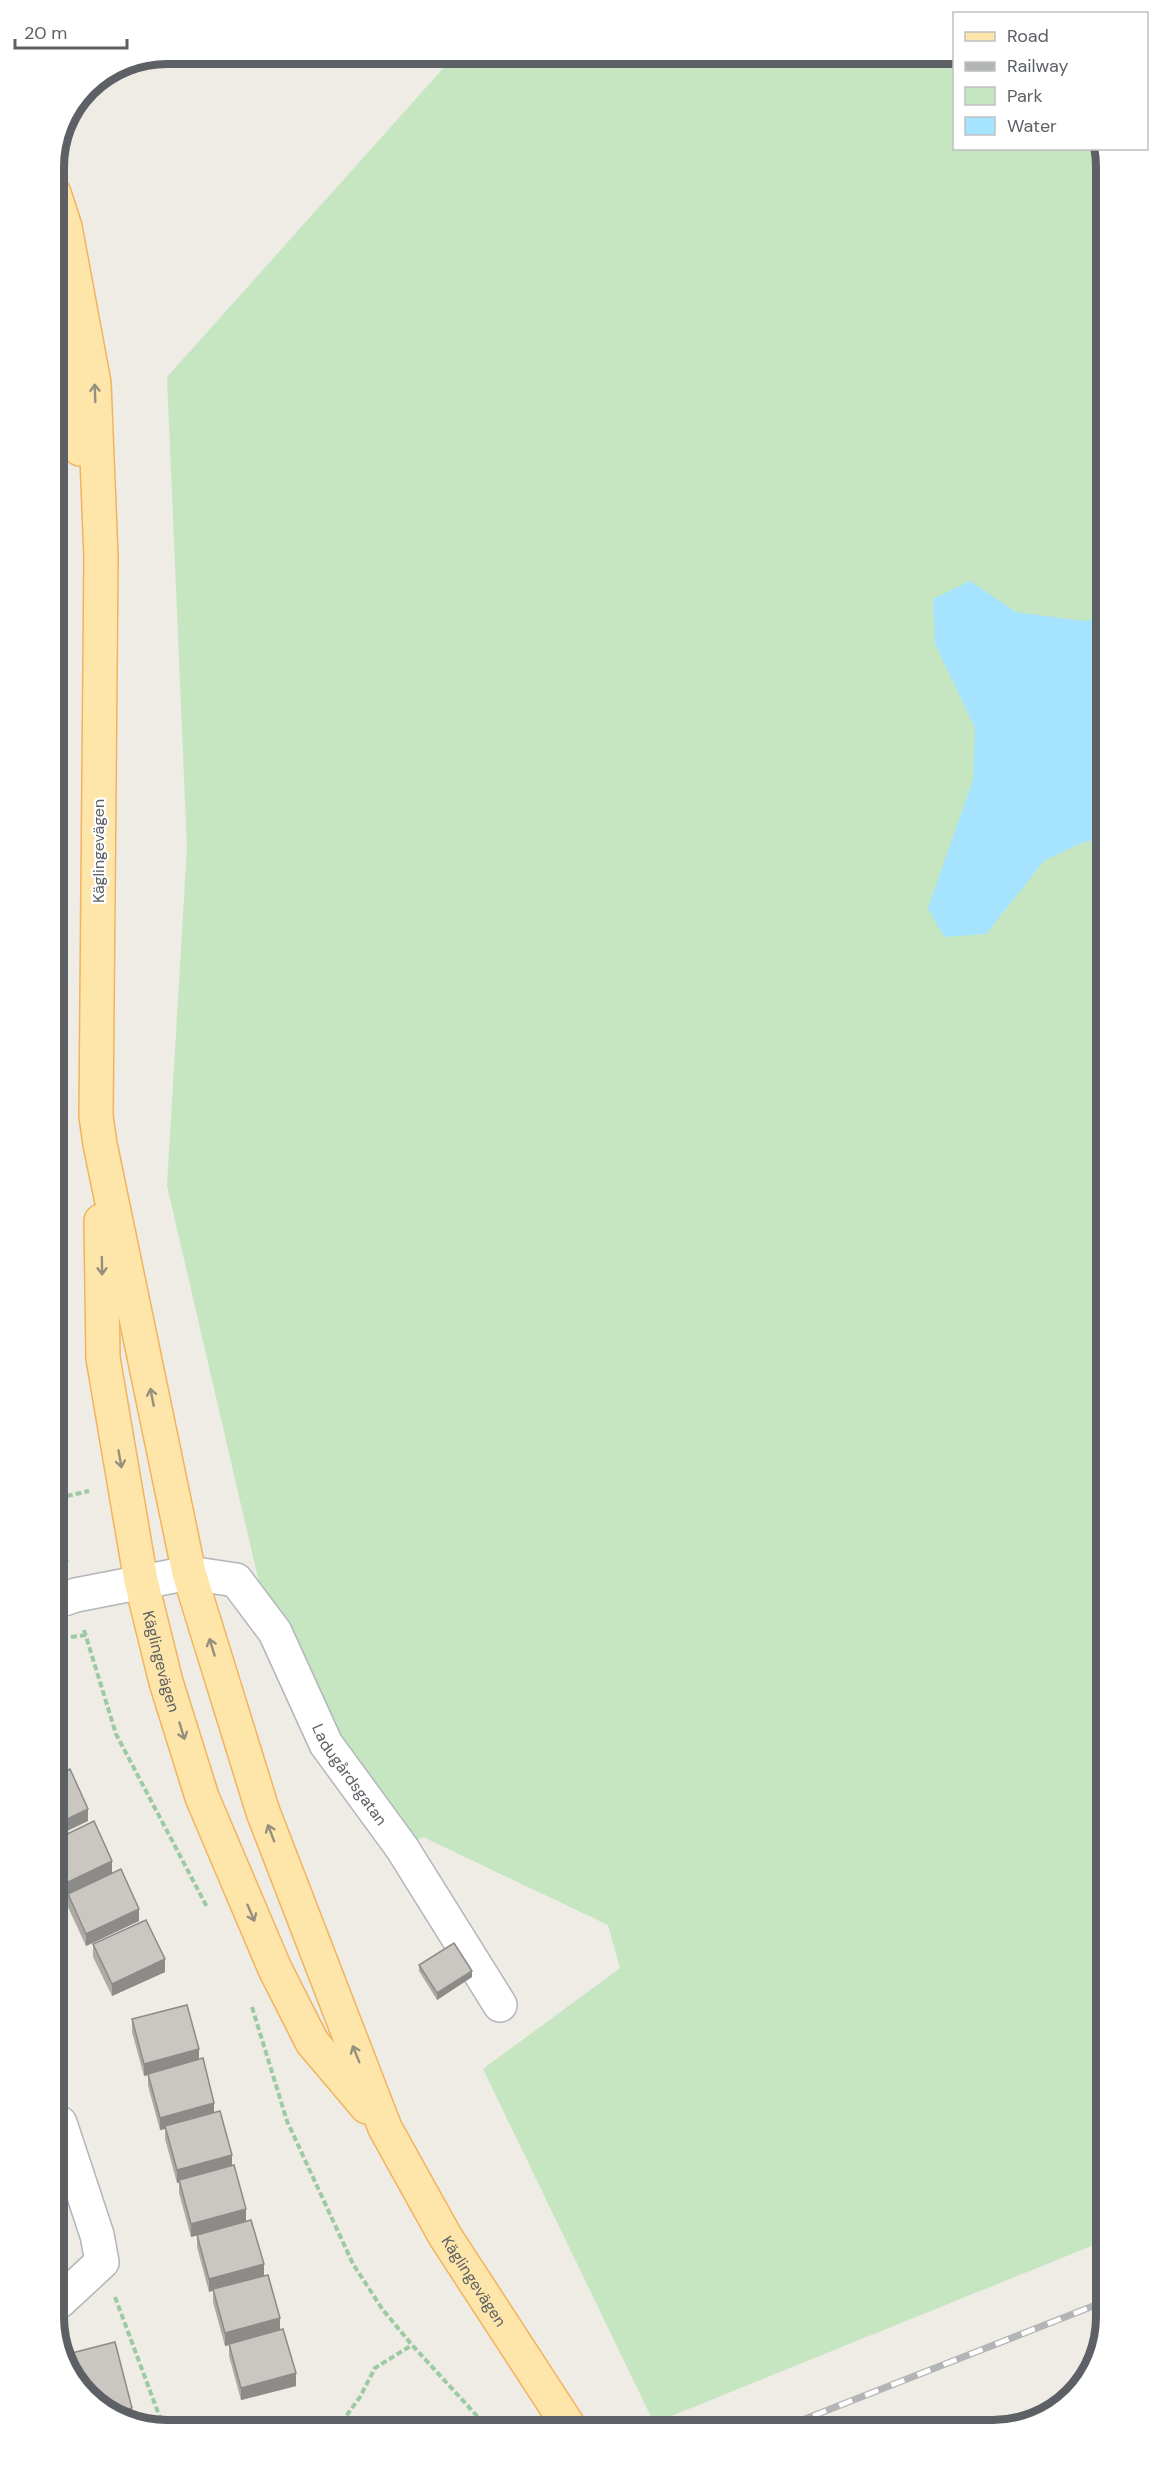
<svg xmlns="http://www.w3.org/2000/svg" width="1160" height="2485" font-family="'DM Sans',sans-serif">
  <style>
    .green { fill: #c6e6c2 }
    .water { fill: #a6e3fe }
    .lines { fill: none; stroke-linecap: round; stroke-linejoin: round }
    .minor-casing { stroke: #b2b6ba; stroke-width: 36 }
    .major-casing { stroke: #f0b45d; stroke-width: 36 }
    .path { stroke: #9ccaa3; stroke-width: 4; stroke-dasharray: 6 3; stroke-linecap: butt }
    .minor { stroke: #fff; stroke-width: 33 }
    .major { stroke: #fee6ab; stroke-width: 33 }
    .rail-casing { stroke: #b3b4b5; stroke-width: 7 }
    .rail { stroke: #fff; stroke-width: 4.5; stroke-dasharray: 14; stroke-linecap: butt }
    .wall { fill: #aeaaa6 }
    .shaded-wall { fill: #8d8b87 }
    .building { fill: #cac6c1; stroke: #8d8b87; stroke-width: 1.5 }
    .oneway { stroke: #95907e }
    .labels { text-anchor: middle; stroke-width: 4.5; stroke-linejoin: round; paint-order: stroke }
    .street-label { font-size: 16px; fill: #5d6165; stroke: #fff }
    .rim { fill: none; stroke: #5d6165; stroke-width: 8 }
  </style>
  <rect width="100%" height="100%" fill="#efebe5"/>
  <path class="green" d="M456,54H954V148L1100,149L1106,2240L654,2423L483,2069L620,1968L608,1925L423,1837L386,1858L261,1591L167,1186L187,847L167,377Z"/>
  <path class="water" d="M970,581L1016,612L1083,621L1101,619L1102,838L1081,843L1044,861L986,934L944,937L928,908L973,780L975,728L935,644L933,599Z"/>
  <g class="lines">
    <g class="minor-casing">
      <g id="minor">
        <path id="s1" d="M58,1601L76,1595L189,1573L236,1580L275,1632L326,1744L402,1848L500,2005"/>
        <path d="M60,2123L97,2235L102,2262L60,2301"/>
      </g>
    </g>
    <g class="major-casing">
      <g id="major">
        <path id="s2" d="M54,193L65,227L94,383L101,557L96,1116L100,1144L189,1573L263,1812L385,2128L445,2236L570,2428"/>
        <path d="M55,337L69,390L80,449"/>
        <path id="s3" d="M101,1221L103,1358L141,1581L166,1682L202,1797L275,1969L312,2042L367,2107"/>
      </g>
    </g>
    <path class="path" d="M58,1498L89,1491
      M58,1525L67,1562
      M84,1630L116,1734L207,1907
      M71,1637L86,1635
      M252,2007L287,2121L353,2264L383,2310L412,2345L489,2429
      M115,2297L165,2431
      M336,2430L360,2397L375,2368L412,2345"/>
    <use href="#minor" class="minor"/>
    <use href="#major" class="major"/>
    <g class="rail-casing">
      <path id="rail" d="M787,2426L1106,2301"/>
    </g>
    <use href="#rail" class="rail"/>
  </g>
  <path class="wall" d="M59,1838L112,1873L139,1921L86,1946L68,1907V1895L60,1898L59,1897Z
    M93,1944L165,1972L112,1996L93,1957Z
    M419,1965L472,1977L437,2000L419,1971Z
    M132,2019L199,2059L214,2112L232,2165L246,2221L280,2330L296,2386L241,2400L229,2356V2345L225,2346L213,2302V2290L209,2292L197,2247V2235L191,2237L179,2193V2182L177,2183L165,2139V2129L160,2130L148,2086V2075L144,2076L132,2032Z"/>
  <path class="shaded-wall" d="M64,1756V1769L59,1771V1759Z
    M88,1809V1821L59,1835V1823Z
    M112,1861V1873L60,1898V1886Z
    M139,1909V1921L86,1946V1934Z
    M165,1959V1972L112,1996V1984Z
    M472,1971V1977L437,2000V1993Z
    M199,2049V2061L144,2076V2064Z
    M214,2103V2115L165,2126V2129L160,2130V2118Z
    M232,2155V2167L177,2183V2170Z
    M246,2209V2222L191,2237V2224Z
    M264,2264V2276L209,2292V2279Z
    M280,2318V2331L225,2346V2333Z
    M296,2373V2386L241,2400V2388Z
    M132,2408V2420L114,2413Z"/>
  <path class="building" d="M58,1744L64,1756L59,1759Z
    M70,1769L88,1809L59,1823V1775Z
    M94,1821L112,1861L60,1886L59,1838Z
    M121,1869L139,1909L86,1934L68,1894Z
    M146,1920L165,1959L112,1984L93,1944Z
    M454,1943L472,1971L437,1993L419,1965Z
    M187,2005L199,2049L144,2064L132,2019Z
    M203,2058L214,2103L160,2118L148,2074Z
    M220,2111L232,2155L177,2170L165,2126Z
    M234,2165L246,2209L191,2224L179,2180Z
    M251,2220L264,2264L209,2279L197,2235Z
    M268,2275L280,2318L225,2333L213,2289Z
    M283,2329L296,2373L241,2388L229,2344Z
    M115,2342L132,2408L114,2413L98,2407L67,2363L64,2355Z"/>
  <defs><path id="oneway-shaft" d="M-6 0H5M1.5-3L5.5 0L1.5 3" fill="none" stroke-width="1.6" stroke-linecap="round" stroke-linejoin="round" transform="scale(1.5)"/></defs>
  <g class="oneway">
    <use href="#oneway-shaft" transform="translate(95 393) rotate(-92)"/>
    <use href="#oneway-shaft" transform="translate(102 1266) rotate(89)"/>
    <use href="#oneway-shaft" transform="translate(152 1397) rotate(-101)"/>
    <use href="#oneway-shaft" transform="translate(120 1459) rotate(80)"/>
    <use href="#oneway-shaft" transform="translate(212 1647) rotate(-107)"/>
    <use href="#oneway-shaft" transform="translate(182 1731) rotate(73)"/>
    <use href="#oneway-shaft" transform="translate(271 1833) rotate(-111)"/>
    <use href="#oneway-shaft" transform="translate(251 1913) rotate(67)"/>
    <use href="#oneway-shaft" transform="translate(356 2054) rotate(-112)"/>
  </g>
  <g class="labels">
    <g class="street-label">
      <text transform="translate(98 851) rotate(-90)" y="6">Käglingevägen</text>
      <text dy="6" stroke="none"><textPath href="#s3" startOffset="446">Käglingevägen</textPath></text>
      <text dy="6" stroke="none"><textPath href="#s1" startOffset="408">Ladugårdsgatan</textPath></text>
      <text dy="6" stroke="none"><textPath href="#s2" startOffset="2160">Käglingevägen</textPath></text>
    </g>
  </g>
  <path d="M0 0H1160V2485H0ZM167 64H993A103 103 0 0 1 1096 167V2317A103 103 0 0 1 993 2420H167A103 103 0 0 1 64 2317V167A103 103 0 0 1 167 64Z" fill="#fff" fill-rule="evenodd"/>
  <path class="rim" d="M167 64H993A103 103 0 0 1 1096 167V2317A103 103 0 0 1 993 2420H167A103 103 0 0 1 64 2317V167A103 103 0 0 1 167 64Z"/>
  <rect x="953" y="12" width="195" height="138" fill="#ffffff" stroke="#bec0c1" stroke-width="1.5"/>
  <rect x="965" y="32" width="30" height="9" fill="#fee6ab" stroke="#bec0c1" stroke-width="1.5"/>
  <text x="1007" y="42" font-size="18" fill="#5d6165">Road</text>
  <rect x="965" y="62" width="30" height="9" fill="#b3b4b5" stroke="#bec0c1" stroke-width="1.5"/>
  <text x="1007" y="72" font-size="18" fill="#5d6165">Railway</text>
  <rect x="965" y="87" width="30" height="18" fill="#c6e6c2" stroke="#bec0c1" stroke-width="1.5"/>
  <text x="1007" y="102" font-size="18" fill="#5d6165">Park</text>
  <rect x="965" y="117" width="30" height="18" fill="#a6e3fe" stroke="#bec0c1" stroke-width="1.5"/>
  <text x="1007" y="132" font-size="18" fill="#5d6165">Water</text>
  <path d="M15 39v9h112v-9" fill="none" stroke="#5d6165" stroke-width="3"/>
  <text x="24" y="39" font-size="18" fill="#5d6165" stroke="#ffffff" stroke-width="4.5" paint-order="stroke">20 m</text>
</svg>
